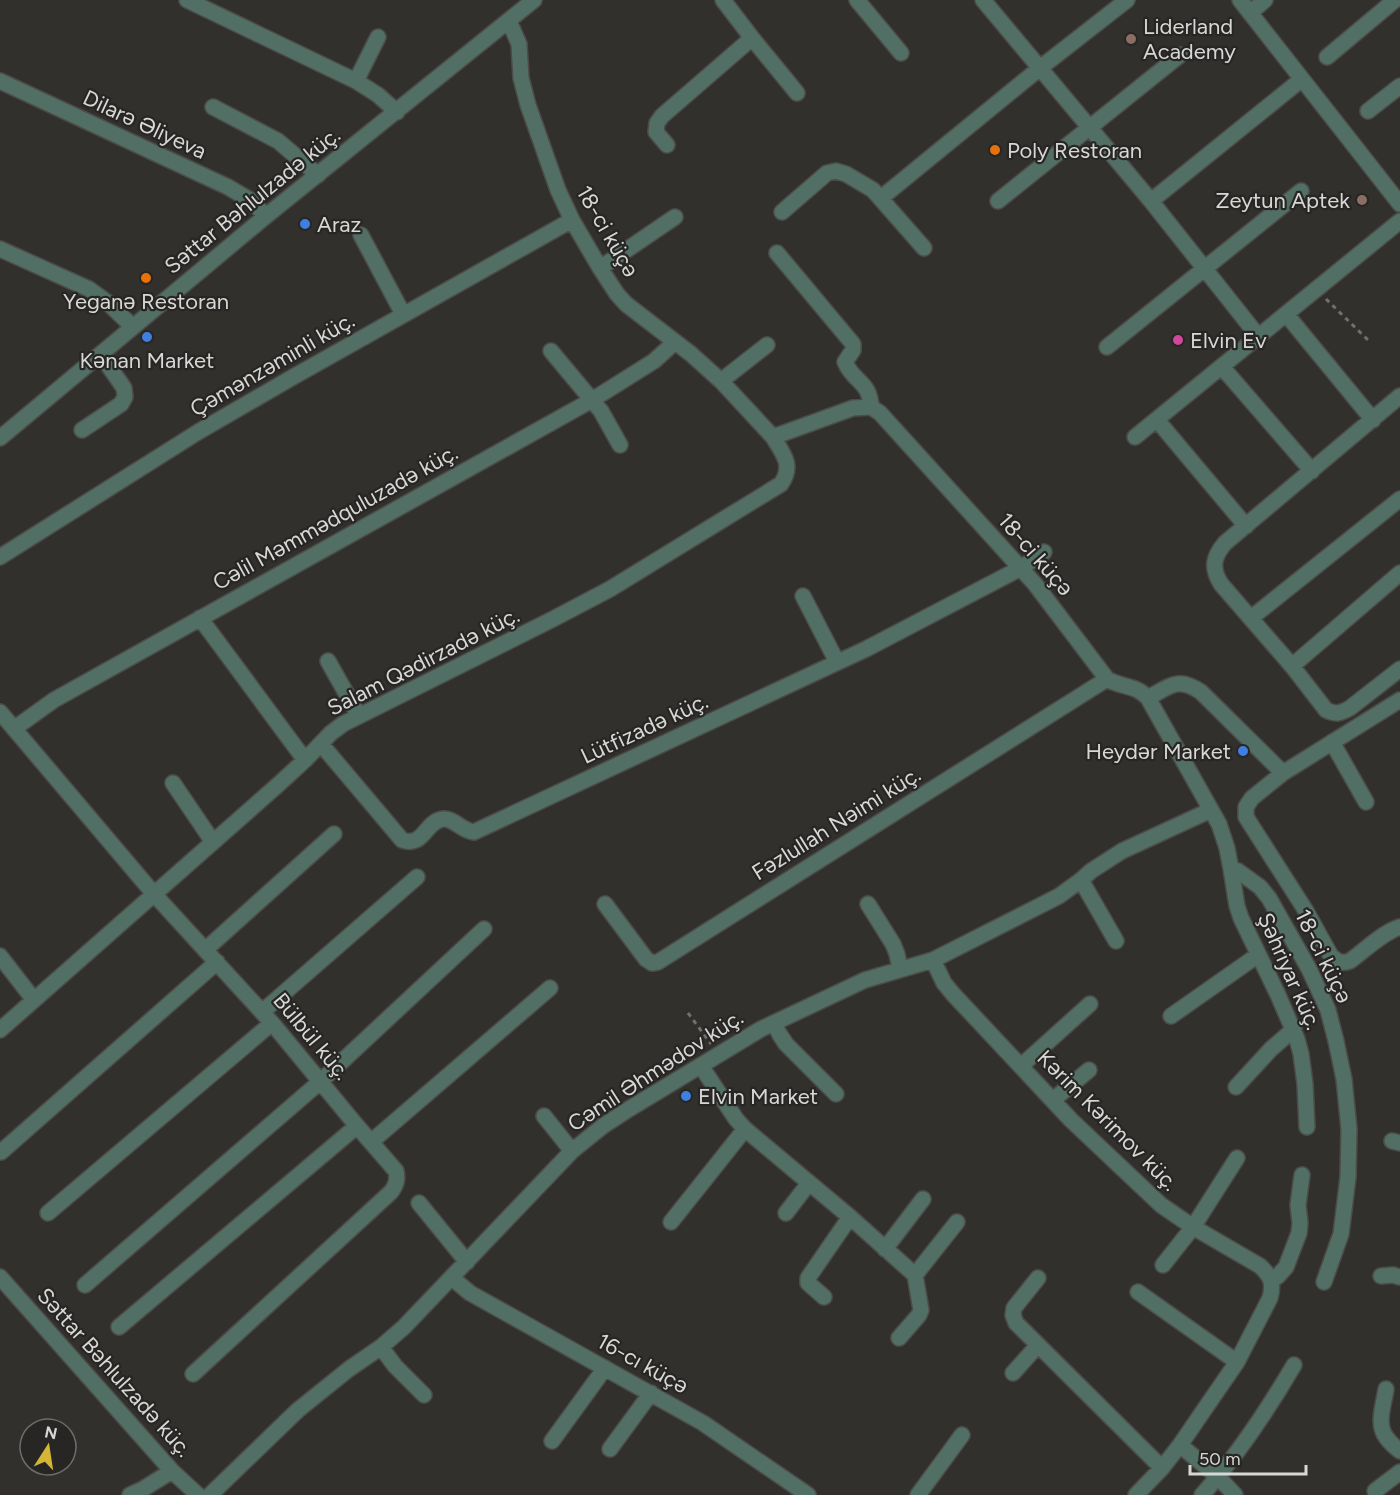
<svg xmlns="http://www.w3.org/2000/svg" width="1400" height="1495" font-family="Figtree,sans-serif">
  <style>
    .lines { fill: none; stroke-linecap: round; stroke-linejoin: round }
    .minor-casing { stroke: #4c4b48; stroke-width: 18 }
    .path { stroke: #71706e; stroke-width: 3; stroke-dasharray: 4.5 4.5; stroke-linecap: butt }
    .minor { stroke: #516f65; stroke-width: 15 }
    .education-dot { fill: #8d6e63; stroke: #272624; stroke-width: 2 }
    .food-dot { fill: #e8710a; stroke: #272624; stroke-width: 2 }
    .shop-dot { fill: #3f7fe0; stroke: #272624; stroke-width: 2 }
    .hotel-dot { fill: #d1479c; stroke: #272624; stroke-width: 2 }
    .labels { text-anchor: middle; stroke-width: 4.5; stroke-linejoin: round; paint-order: stroke }
    .poi-label { font-size: 22px; fill: #d7d7d5; stroke: #272624; text-anchor: start }
    .street-label { font-size: 22px; fill: #d7d7d5; stroke: #272624 }
  </style>
  <rect width="100%" height="100%" fill="#31302d"/>
  <g class="lines">
    <g class="minor-casing">
      <path id="minor" d="M187,0L356,81L378,95L397,112
        M723,0L752,38L797,93
        M857,0L901,53
        M983,0L1151,201L1258,336
        M1240,0L1400,204
        M1250,13L1265,0
        M509,21L519,44L521,78L528,105L558,190L572,220L600,268L617,294L626,304L691,354L721,381L773,437L853,408L871,407L880,413L1035,584L1107,679C1122,688 1135,684 1148,698L1219,824L1227,848L1231,869L1238,871L1260,887L1269,898L1309,969L1328,1010L1336,1041L1344,1079L1349,1129L1348,1177L1341,1234L1324,1282
        M1327,57L1395,0
        M0,81L228,187L250,200L266,216
        M356,81L378,37
        M213,107L278,141L318,175
        M1368,111L1400,86
        M667,145L656,132L657,123L662,116L752,38
        M881,198L1040,68L1127,0
        M998,201L1180,55
        M1151,201L1302,79
        M782,212L827,173L836,171L846,174L873,190L924,248
        M361,235L403,314
        M0,249L89,289L107,302L133,327
        M777,253L853,344V350L845,362C853,382 870,381 871,407
        M600,268L675,217
        M1286,314L1373,420
        M1107,347L1301,191
        M551,351L601,411L620,445
        M1222,367L1312,471
        M721,381L767,345
        M1400,396L1225,543C1213,557 1211,568 1221,584L1292,666L1326,710C1336,715 1341,713 1350,708L1400,669
        M1157,420L1246,526
        M82,430L121,404L125,397L124,388L101,355
        M1135,437L1400,221
        M0,438L266,216L534,0
        M0,557L198,432L293,377L572,220
        M803,596L837,662
        M200,618L305,760
        M1251,618L1400,499
        M328,661L359,716
        M1292,666L1400,573
        M1148,698C1170,686 1178,676 1201,692L1283,773L1400,700
        M0,712L154,894L272,1023L357,1126L396,1171C398,1180 396,1185 391,1192L193,1374
        M15,728L54,700L592,400L654,361L675,342
        M1332,742L1366,802
        M321,744L402,840C424,848 425,821 443,819C454,818 462,831 474,832L866,649L1021,568L1044,552
        M1283,773L1252,798L1246,807V817L1306,911L1331,956C1338,962 1342,964 1350,961C1364,951 1383,932 1400,927
        M173,783L213,842
        M1231,869L1237,906L1241,918L1278,995L1297,1039L1301,1054L1305,1084L1307,1127
        M1081,880L1116,941
        M605,904L646,959L652,963L658,962L1107,679
        M868,904L893,944L897,954L900,969
        M205,950L334,834
        M0,956L34,1000
        M933,960L944,983L953,994L1071,1120L1161,1205L1193,1227L1260,1266C1271,1276 1274,1283 1270,1298L1237,1362L1204,1410L1180,1445L1162,1468L1136,1495
        M262,1012L417,877
        M1171,1016L1258,955
        M774,1023L780,1035L786,1044L836,1094
        M0,1030L280,783L305,760L331,733L343,724L553,619L610,589L781,484C794,465 783,454 773,437
        M701,1066L736,1119L745,1129L850,1217L915,1275L921,1310L919,1315L899,1338
        M1021,1066L1090,1004
        M1236,1087L1271,1049L1294,1029
        M1053,1100L1089,1070
        M544,1116L572,1151
        M1392,1141L1400,1143
        M371,1142L550,988
        M1,1152L217,962
        M419,1203L467,1262
        M48,1213L272,1023
        M786,1213L809,1183
        M671,1222L745,1129
        M885,1249L923,1199
        M1163,1265L1193,1227L1237,1158
        M915,1275L957,1222
        M1381,1276L1393,1275L1400,1277
        M0,1277L172,1471L198,1495
        M452,1278L470,1293L703,1423L808,1495
        M1038,1278L1014,1308L1013,1315L1016,1323L1162,1468
        M1272,1280L1278,1276L1286,1267L1299,1233L1300,1223L1298,1205L1302,1175
        M85,1285L321,1081L484,929
        M1138,1292L1237,1362
        M824,1297L808,1283V1278L850,1217
        M119,1327L357,1126
        M381,1347L395,1366L424,1395
        M1013,1373L1038,1345
        M1386,1389C1384,1404 1376,1424 1386,1437C1390,1443 1395,1447 1400,1451
        M552,1441L605,1368
        M1180,1445L1218,1477L1235,1495
        M610,1449L651,1393
        M1375,1491L1400,1472
        M130,1495L143,1489L172,1471
        M210,1495L298,1410L349,1369L381,1347L404,1327L572,1151L603,1126L629,1109L761,1029L865,980L933,960L1059,896L1081,880L1091,871L1122,851L1211,810
        M918,1495L962,1435
        M1202,1495C1238,1455 1267,1411 1294,1365"/>
    </g>
    <path class="path" d="M1326,299L1368,340
      M688,1013L711,1044"/>
    <use href="#minor" class="minor"/>
  </g>
  <g class="education-dot">
    <circle cx="1131" cy="39" r="6"/>
    <circle cx="1362" cy="200" r="6"/>
  </g>
  <g class="food-dot">
    <circle cx="995" cy="150" r="6"/>
    <circle cx="146" cy="278" r="6"/>
  </g>
  <g class="shop-dot">
    <circle cx="305" cy="224" r="6"/>
    <circle cx="147" cy="337" r="6"/>
    <circle cx="1243" cy="751" r="6"/>
    <circle cx="686" cy="1096" r="6"/>
  </g>
  <circle class="hotel-dot" cx="1178" cy="340" r="6"/>
  <g class="labels">
    <g class="poi-label">
      <text x="1143" y="34">Liderland<tspan x="1143" dy="25">Academy</tspan></text>
      <text x="1007" y="158">Poly Restoran</text>
      <text x="1350" y="208" text-anchor="end">Zeytun Aptek</text>
      <text x="317" y="232">Araz</text>
      <text x="146" y="309" text-anchor="middle">Yeganə Restoran</text>
      <text x="1190" y="348">Elvin Ev</text>
      <text x="147" y="368" text-anchor="middle">Kənan Market</text>
      <text x="1231" y="759" text-anchor="end">Heydər Market</text>
      <text x="698" y="1104">Elvin Market</text>
    </g>
    <g class="street-label">
      <text transform="translate(145 124) rotate(25)" y="8">Dilarə Əliyeva</text>
      <text transform="translate(252 200) rotate(-39)" y="8">Səttar Bəhlulzadə küç.</text>
      <text transform="translate(608 231) rotate(60)" y="8">18-ci küçə</text>
      <text transform="translate(272 364) rotate(-30)" y="8">Çəmənzəminli küç.</text>
      <text transform="translate(335 517) rotate(-29)" y="8">Cəlil Məmmədquluzadə küç.</text>
      <text transform="translate(1036 554) rotate(49)" y="8">18-ci küçə</text>
      <text transform="translate(423 661) rotate(-27)" y="8">Salam Qədirzadə küç.</text>
      <text transform="translate(644 728) rotate(-25)" y="8">Lütfizadə küç.</text>
      <text transform="translate(836 823) rotate(-32)" y="8">Fəzlullah Nəimi küç.</text>
      <text transform="translate(1324 956) rotate(64)" y="8">18-ci küçə</text>
      <text transform="translate(1290 971) rotate(66)" y="8">Şəhriyar küç.</text>
      <text transform="translate(312 1036) rotate(50)" y="8">Bülbül küç.</text>
      <text transform="translate(655 1070) rotate(-33)" y="8">Cəmil Əhmədov küç.</text>
      <text transform="translate(1108 1120) rotate(45)" y="8">Kərim Kərimov küç.</text>
      <text transform="translate(643 1363) rotate(29)" y="8">16-cı küçə</text>
      <text transform="translate(115 1372) rotate(48)" y="8">Səttar Bəhlulzadə küç.</text>
    </g>
  </g>
  <g transform="translate(48 1447) rotate(12)"><circle r="28" fill="#272624" stroke="#6d6d6b" stroke-width="1.5"/>
  <path d="M0-4.5L10 22L0 15L-10 22Z" fill="#d3b635"/>
  <text y="-9" font-size="16" font-weight="bold" text-anchor="middle" fill="#d7d7d5">N</text>
  </g>
  <path d="M1190 1465v9h116v-9" fill="none" stroke="#d7d7d5" stroke-width="3"/>
  <text x="1199" y="1465" font-size="18" fill="#d7d7d5" stroke="#272624" stroke-width="4.5" paint-order="stroke">50 m</text>
</svg>
